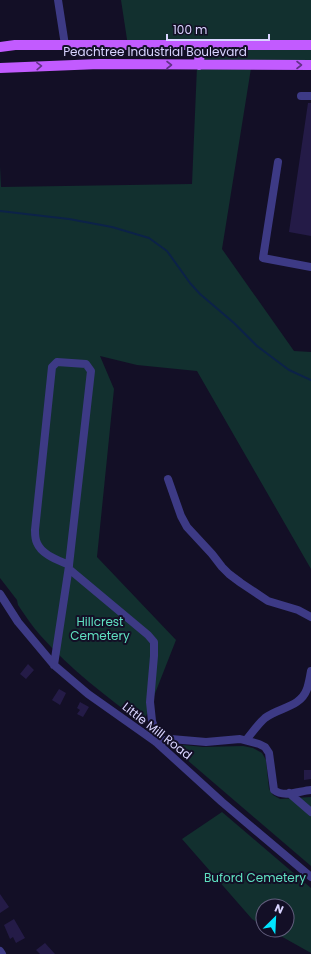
<svg xmlns="http://www.w3.org/2000/svg" width="311" height="954" font-family="Poppins,sans-serif">
  <style>
    .green { fill: #12302f }
    .lines { fill: none; stroke-linecap: round; stroke-linejoin: round }
    .stream { stroke: #0c2248; stroke-width: 2 }
    .building { fill: #241b47 }
    .minor { stroke: #3d3a85; stroke-width: 8 }
    .major { stroke: #c25bff; stroke-width: 10 }
    .oneway { stroke: #623188 }
    .labels { text-anchor: middle; stroke-width: 4; stroke-linejoin: round; paint-order: stroke }
    .street-label { font-size: 12px; fill: #d9d4ff; stroke: #130f26 }
    .park-label { font-size: 12px; fill: #5fe0c0; stroke: #130f26 }
  </style>
  <rect width="100%" height="100%" fill="#130f26"/>
  <path class="green" d="M121,0H311V61L252,62L222,249L294,351L311,352V569L197,371L137,365L100,356L114,389L97,557L176,640L143,724C106,696 71,670 40,635C32,626 25,615 18,605L17,600L0,578V166L1,187L192,184L198,43L128,46Z
    M174,744L203,747L243,746L253,748L262,753L266,760L269,789L273,795L280,799L311,797V866L172,747Z
    M222,812L311,888V953L270,930H287V906H263V926L252,919L182,839Z"/>
  <g class="lines">
    <path class="stream" d="M0,211L69,219L112,227L149,238L167,251L190,283L200,294L234,323L257,346L289,370L311,380"/>
  </g>
  <path class="building" d="M308,103H311V236L289,232Z
    M28,664L34,670L26,679L20,674Z
    M59,689L66,693L60,705L52,700Z
    M80,702L89,707L83,717L77,714L80,710L77,708Z
    M304,770H311V779L304,780Z
    M0,894L9,907L0,913Z
    M14,919L25,938L16,943L13,937L10,939L4,925Z
    M45,943L55,954H40L36,950Z"/>
  <g class="lines">
    <path class="minor" d="M58,0L65,45
      M301,96H311
      M278,162L263,258L311,267
      M57,362L86,364L91,371L69,565C58,560 42,555 37,543C35,539 35,534 35,530L52,367Z
      M168,479L181,516L187,527L212,554L222,567L229,574L241,583L268,601L298,610L311,617
      M69,569L148,635L154,642V656L150,702L152,721L157,736L156,742L171,739L206,742L240,739L259,744L265,747L269,753L274,790C284,798 299,791 311,790
      M0,594L18,622L54,665L88,694L156,742L222,802L311,877
      M54,665L69,566
      M246,740C252,733 258,724 265,718C279,707 300,708 307,689C309,683 310,677 311,671
      M289,793L311,812
      M0,951L2,954"/>
    <path class="major" d="M0,47L15,45H311
      M199,65L200,45
      M0,68L99,64L311,65"/>
  </g>
  <defs><path id="oneway-chevron" d="M-2-3.5L2.5 0L-2 3.5" fill="none" stroke-width="1.6" stroke-linecap="round" stroke-linejoin="round"/></defs>
  <g class="oneway">
    <use href="#oneway-chevron" transform="translate(169 65)"/>
    <use href="#oneway-chevron" transform="translate(299 65)"/>
    <use href="#oneway-chevron" transform="translate(39 66) rotate(-2)"/>
  </g>
  <g class="labels">
    <g class="street-label">
      <text x="155" y="56">Peachtree Industrial Boulevard</text>
      <text transform="translate(157 731) rotate(38)" y="4">Little Mill Road</text>
    </g>
    <g class="park-label">
      <text x="100" y="626">Hillcrest<tspan x="100" dy="14">Cemetery</tspan></text>
      <text x="255" y="882">Buford Cemetery</text>
    </g>
  </g>
  <g transform="translate(275 918) rotate(24)"><circle r="19" fill="#130f26" stroke="#625e7d"/>
  <path d="M0-3L7 15L0 10L-7 15Z" fill="#00e5ff"/>
  <text y="-6" font-size="11" font-weight="bold" text-anchor="middle" fill="#d9d4ff">N</text>
  </g>
  <path d="M167 34v6h102v-6" fill="none" stroke="#d9d4ff" stroke-width="2"/>
  <text x="173" y="34" font-size="12" fill="#d9d4ff" stroke="#130f26" stroke-width="3" paint-order="stroke">100 m</text>
</svg>
